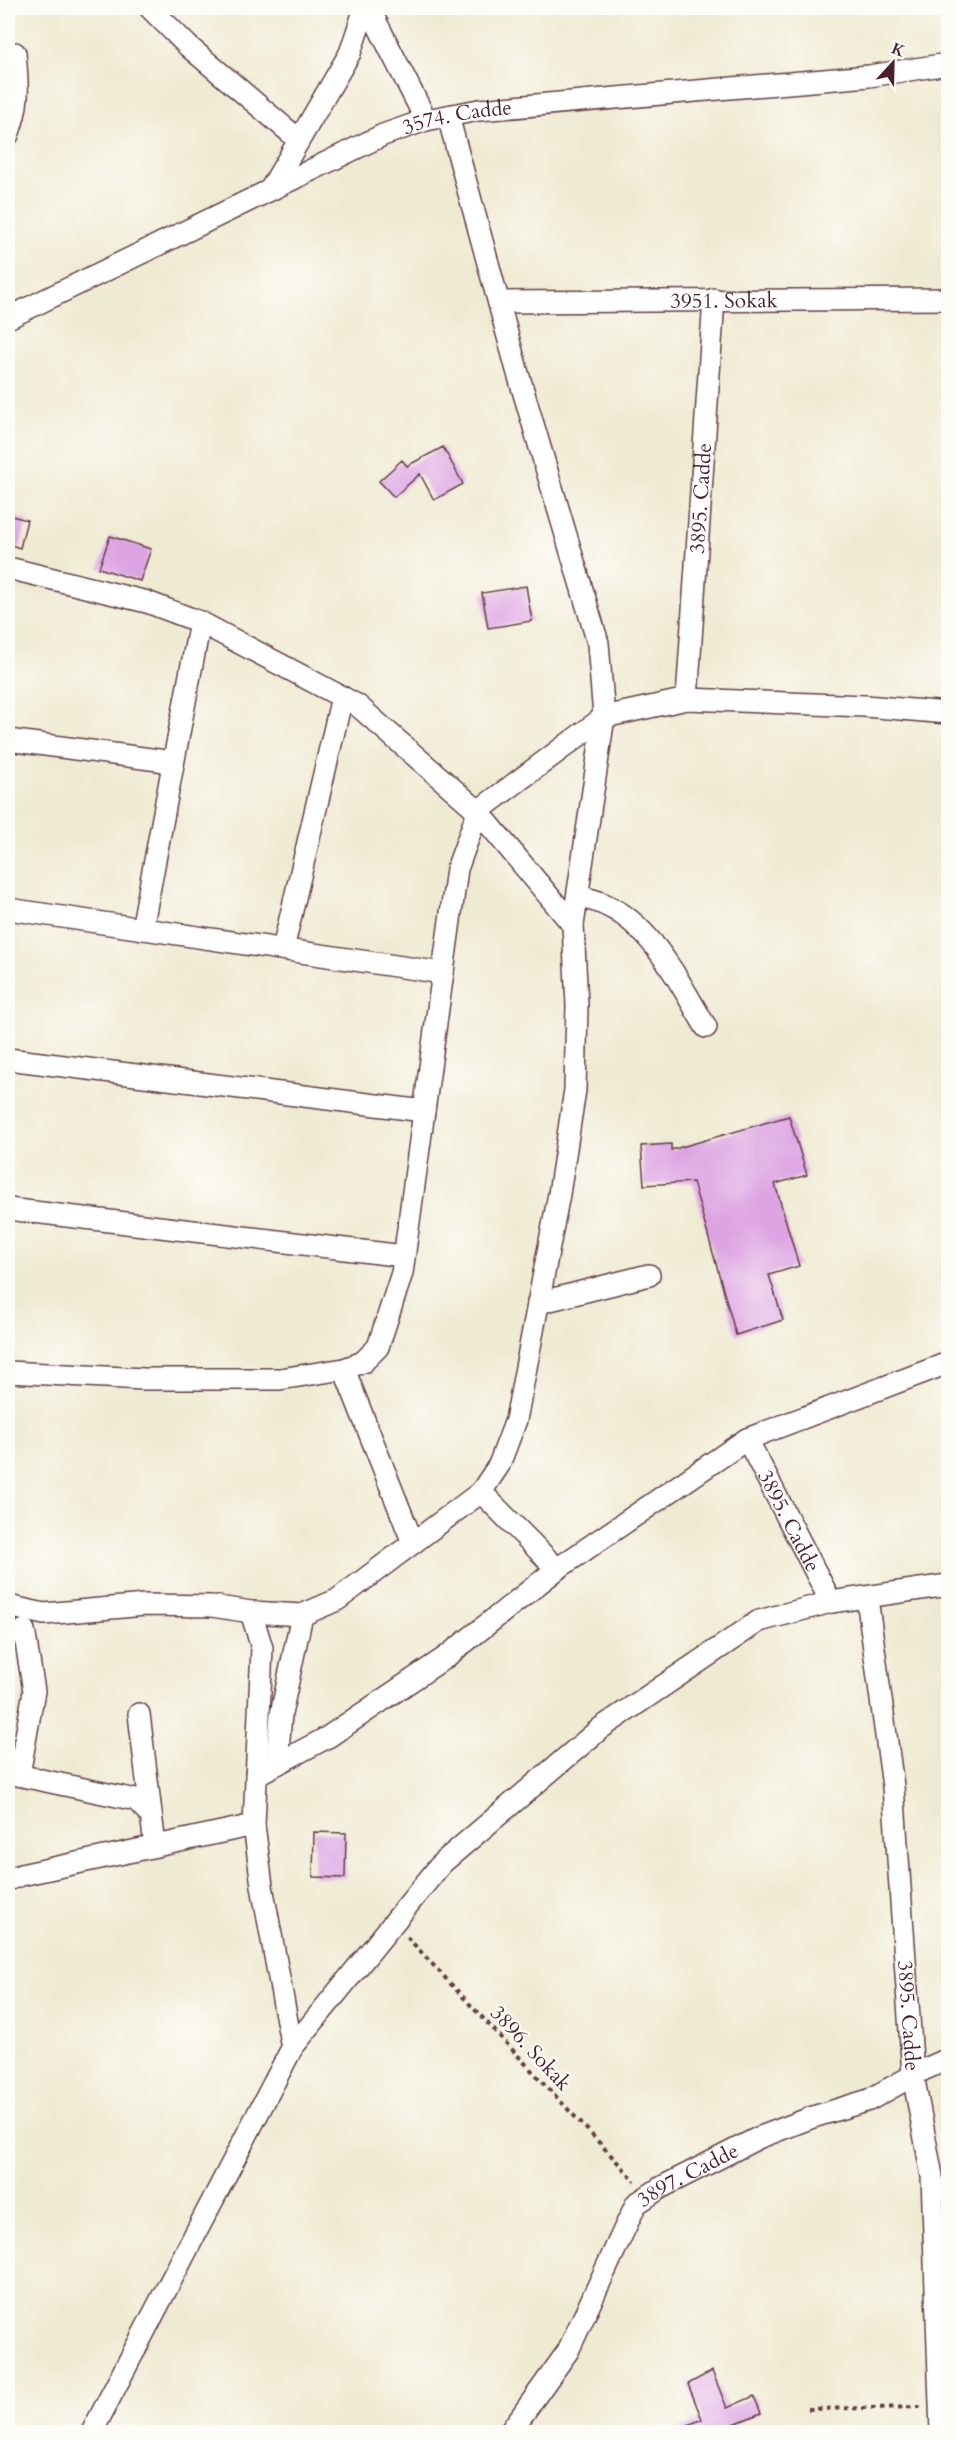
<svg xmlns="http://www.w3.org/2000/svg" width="956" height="2440" font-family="Cardo,serif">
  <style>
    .building { fill: #dda3e3 }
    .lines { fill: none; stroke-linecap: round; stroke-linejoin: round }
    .minor-casing { stroke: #633d44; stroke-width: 24 }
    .path { stroke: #633d44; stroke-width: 4; stroke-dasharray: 4.5 4.5; stroke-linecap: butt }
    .minor { stroke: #fff; stroke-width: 21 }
    .labels { text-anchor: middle; stroke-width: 4.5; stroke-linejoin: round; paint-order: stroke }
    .street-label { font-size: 21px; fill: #4a1f2b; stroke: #fdfcf7 }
  </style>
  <rect width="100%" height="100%" fill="#fdfcf7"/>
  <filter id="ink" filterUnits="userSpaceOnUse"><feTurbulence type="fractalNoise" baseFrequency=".0167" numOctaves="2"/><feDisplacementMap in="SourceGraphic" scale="12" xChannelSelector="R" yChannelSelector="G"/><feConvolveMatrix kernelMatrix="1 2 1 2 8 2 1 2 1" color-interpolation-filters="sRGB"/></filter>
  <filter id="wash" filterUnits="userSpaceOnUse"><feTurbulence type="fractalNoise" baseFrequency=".008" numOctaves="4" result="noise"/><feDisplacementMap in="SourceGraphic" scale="24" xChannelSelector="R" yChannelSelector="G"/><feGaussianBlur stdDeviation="1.35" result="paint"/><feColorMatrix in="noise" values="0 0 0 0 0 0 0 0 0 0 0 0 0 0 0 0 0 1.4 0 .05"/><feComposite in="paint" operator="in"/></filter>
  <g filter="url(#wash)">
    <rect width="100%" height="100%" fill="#efead2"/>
    <g id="blocks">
      <path class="building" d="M443,447L463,484L434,500L420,474L394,497L379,481L402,460L407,466Z
        M8,515L27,520L20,548L8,544Z
        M110,536L151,549L140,581L99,568Z
        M526,586L532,621L488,628L482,593Z
        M789,1116L807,1175L775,1184L799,1266L769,1275L783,1320L736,1335L693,1182L644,1185L641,1146L671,1144V1150Z
        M314,1832L346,1833L345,1878L313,1877Z
        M712,2371L727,2408L754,2396L761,2413L734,2424L738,2433H670L702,2419L688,2384Z"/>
    </g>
  </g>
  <g filter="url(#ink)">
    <use href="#blocks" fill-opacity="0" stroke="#633d44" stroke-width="1.5"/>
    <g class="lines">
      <g class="minor-casing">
        <g id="minor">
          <path d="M150,8L188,46L299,140"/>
          <path d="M369,8L426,120"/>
          <path d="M8,135C20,103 18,87 15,53"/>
          <path d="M270,190L350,53L365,8"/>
          <path id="s1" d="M499,302L948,299"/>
          <path id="s2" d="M8,318L383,135L426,120L479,110L869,76L948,64"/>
          <path d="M8,568L147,602L200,622L357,705L478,811L573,925"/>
          <path id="s3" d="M687,699L714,299"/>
          <path d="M8,740L173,762"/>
          <path d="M578,897C643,905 675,976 706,1027"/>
          <path d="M8,909L443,973"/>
          <path d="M142,929L200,622"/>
          <path d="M283,949L342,697"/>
          <path d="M8,1059L424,1111"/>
          <path d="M8,1209L404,1256"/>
          <path d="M538,1303L649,1275"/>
          <path d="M344,1369L413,1543"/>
          <path d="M8,1372L144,1379H280L344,1369L363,1362L378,1347L402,1273L457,869L478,811L604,717L687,699L865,706L948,713"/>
          <path id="s4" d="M747,1439L831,1602"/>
          <path d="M481,1492L557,1569"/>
          <path id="s5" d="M867,1598L893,1786L913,2075L932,2176L941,2432"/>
          <path d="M8,1606L44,1614L145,1605L212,1606L251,1612L302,1615L337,1600L481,1492L499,1465L516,1420L559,1194L575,1090L577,1005L573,925L604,717L598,643L517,370L448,116"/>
          <path d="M251,1612L262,1648L254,1825L262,1886L292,2048"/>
          <path d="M139,1714L155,1846"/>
          <path d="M277,1764L281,1714L302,1615"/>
          <path d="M8,1773L136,1800L150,1814"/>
          <path d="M19,1775L34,1691L24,1630"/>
          <path d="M256,1775L328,1737L446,1657L557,1569L747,1439L948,1363"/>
          <path d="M8,1880L21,1875L254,1825"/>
          <path d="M92,2432L292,2048L442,1863L601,1728L759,1621L831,1602L948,1585"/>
          <path id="s6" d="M510,2432L568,2351L636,2204L660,2188L758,2138L813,2117L869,2100L923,2070L948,2059"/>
        </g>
      </g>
      <path class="path" d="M407,1937L635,2181
        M808,2409L922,2407"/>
      <use href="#minor" class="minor"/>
    </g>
  </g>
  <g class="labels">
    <g class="street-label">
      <text dy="7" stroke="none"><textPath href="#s2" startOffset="494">3574. Cadde</textPath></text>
      <text dy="7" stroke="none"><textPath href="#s1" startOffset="225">3951. Sokak</textPath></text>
      <text dy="7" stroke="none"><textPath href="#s3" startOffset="201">3895. Cadde</textPath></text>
      <text dy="7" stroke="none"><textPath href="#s4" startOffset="92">3895. Cadde</textPath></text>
      <text dy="7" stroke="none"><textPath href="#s5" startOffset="420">3895. Cadde</textPath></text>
      <text transform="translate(531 2048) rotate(47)" y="7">3896. Sokak</text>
      <text dy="7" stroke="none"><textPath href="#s6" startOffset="321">3897. Cadde</textPath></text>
    </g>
  </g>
  <rect width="956" height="2440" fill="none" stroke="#fdfcf7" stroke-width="30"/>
  <g transform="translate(893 63) rotate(22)" stroke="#fdfcf7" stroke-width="4.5" paint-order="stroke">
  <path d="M0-4.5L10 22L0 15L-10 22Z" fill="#4a1f2b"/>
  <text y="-9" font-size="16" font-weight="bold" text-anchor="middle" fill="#4a1f2b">K</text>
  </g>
</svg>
